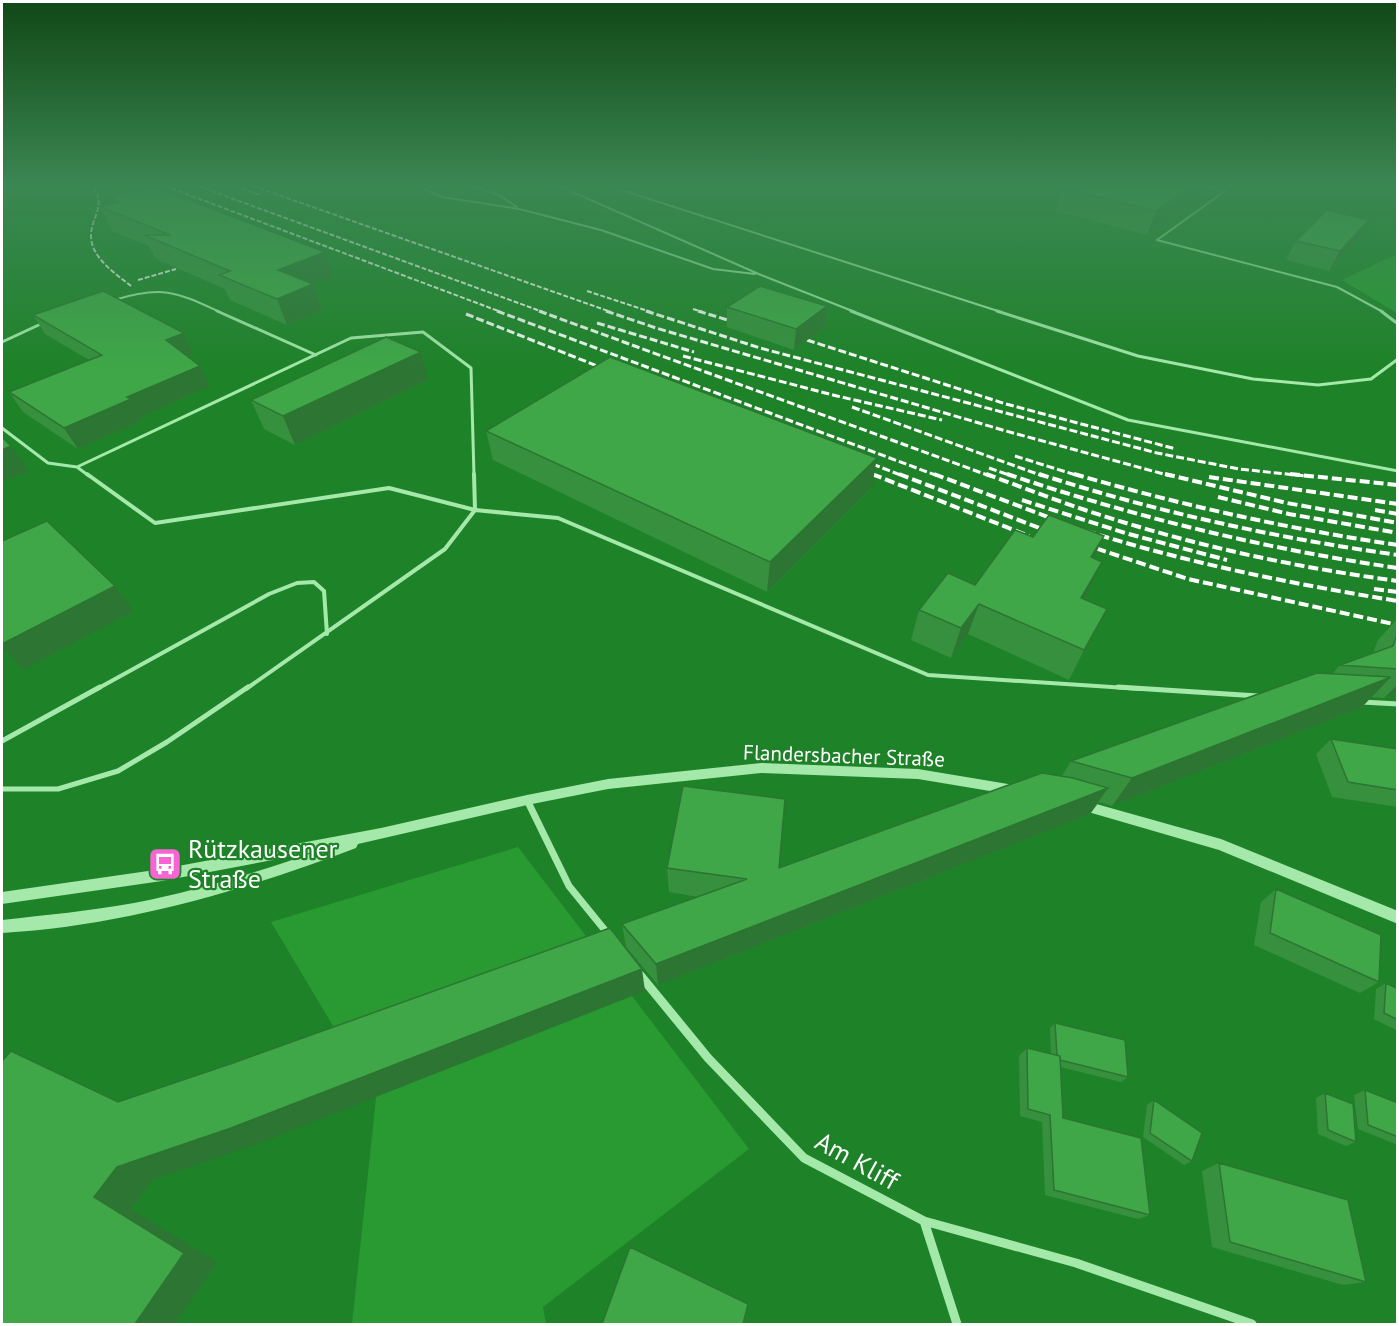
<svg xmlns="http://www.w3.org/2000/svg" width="1399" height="1326" font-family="'PT Sans',sans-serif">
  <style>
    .green { fill: #289a31 }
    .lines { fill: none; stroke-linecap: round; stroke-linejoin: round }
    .service-far3 { stroke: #a4e9aa; stroke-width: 2 }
    .service-far2 { stroke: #a4e9aa; stroke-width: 3 }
    .service-far1 { stroke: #a4e9aa; stroke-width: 4 }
    .service { stroke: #a4e9aa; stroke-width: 5 }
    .minor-far1 { stroke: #a4e9aa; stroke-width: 7 }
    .minor { stroke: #a4e9aa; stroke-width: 9 }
    .tertiary { fill: #a4e9aa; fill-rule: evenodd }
    .rail-far2 { stroke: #fff; stroke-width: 2; stroke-dasharray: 5 2; stroke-linecap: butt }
    .rail-far1 { stroke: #fff; stroke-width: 3; stroke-dasharray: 8 3; stroke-linecap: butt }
    .rail { stroke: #fff; stroke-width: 4; stroke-dasharray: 10 4; stroke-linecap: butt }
    .wall { fill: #36903d }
    .shaded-wall { fill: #2c7532 }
    .building { fill: #3fa747; stroke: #2c7532; stroke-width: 1.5 }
    .labels { text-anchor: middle; stroke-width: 4.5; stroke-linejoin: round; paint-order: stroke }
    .street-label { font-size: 21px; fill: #fff; stroke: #1e8228 }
    .near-poi-label { font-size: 26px; fill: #fff; stroke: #1e8228; text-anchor: start }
    .near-street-label { font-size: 26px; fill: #fff; stroke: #1e8228 }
  </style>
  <rect width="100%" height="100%" fill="#1e8228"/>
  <path class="green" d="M1397,254V313L1342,280Z
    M518,847L749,1149L543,1307L546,1324H352L376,1098L271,922Z"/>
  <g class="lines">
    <path class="service-far3" d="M432,186L424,189L442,197L519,209L601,230L713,269L755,274
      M471,186L499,195L517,207
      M559,186L761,275L855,312
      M609,186L1001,312
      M1203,186L1225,191L1157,240L1337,287L1383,312
      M114,300C163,285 176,292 220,312"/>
    <path class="service-far2" d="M217,311L316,355
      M851,311L1128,420L1398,471
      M997,311L1138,356L1253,379L1318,385L1371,379L1398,359
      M1381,311L1398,324
      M2,342L43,323
      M2,428L48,463L77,467
      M89,476L77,467L351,338L423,332L471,368L474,476"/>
    <path class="service-far1" d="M87,474L155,523L389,488L475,510
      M474,474L475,510
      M475,510L558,518L928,675L1142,689
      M97,689L269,594L297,583L314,582L324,591L327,634
      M246,689L445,549L475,510"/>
    <path class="service" d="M1118,687L1258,696
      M1362,702L1398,704
      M2,741L100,687
      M2,789H58L118,771L167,742L248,687"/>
    <path class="minor-far1" d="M527,800L569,886L608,934"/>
    <path class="minor" d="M640,975L708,1058L804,1158L924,1221L1076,1263L1252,1324
      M924,1221L957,1324"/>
    <path class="tertiary" d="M761,763L918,769L1014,785L1018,786L1020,790L1018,794L1014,795L918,779L761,773L608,789L527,805L358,844L356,848C242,891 124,926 2,933V920C46,915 90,911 134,903C195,891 256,873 315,852L162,881L2,904V892L162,869L381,828L527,795L608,779Z
      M1082,800L1221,839L1398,911V924L1219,850L1078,809L1076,805L1078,801Z"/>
    <path class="rail-far2" d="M165,186L501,312
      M198,186L543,312
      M235,186L260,195
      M253,186L611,312
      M94,187C106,209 91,216 91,236C91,258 116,274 131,286
      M138,280L176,269
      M587,291L651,312
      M693,309L703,312"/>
    <path class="rail-far1" d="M497,311L938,476
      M539,311L990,476
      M606,311L656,328L1006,431L1171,476
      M646,311L760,348L1157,453L1239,469L1305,476
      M698,311L734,322
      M466,314L610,371
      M597,323L694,352
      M807,340L1006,404L1176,449
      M683,356L837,396L942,420
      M852,407L1043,476
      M1015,456L1079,476
      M862,460L903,476
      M989,468L1012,476
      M859,469L876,476"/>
    <path class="rail" d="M872,474L1029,536
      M899,474L1055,534
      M934,474L1064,523
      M986,474C1019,486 1052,499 1085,510C1187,544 1292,567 1398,581
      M1007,474C1135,517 1265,549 1398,568
      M1039,474C1156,512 1276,538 1398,555
      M1074,474C1181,505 1288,529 1398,545
      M1165,474L1287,503L1398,523
      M1290,474L1398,485
      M1209,477L1398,504
      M1218,497L1289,514L1398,533
      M1022,500L1125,533L1227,560
      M1375,510L1398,514
      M1086,531C1188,563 1292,584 1398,601
      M1083,544L1188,579L1398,625
      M1374,589L1398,592"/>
  </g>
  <path class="wall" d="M1067,186H1201L1196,199L1147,235L1056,211L1063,188Z
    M110,198L333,277L314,285L322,310L287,325L230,300L225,289L156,259L149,246L112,231L101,207L113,204Z
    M1358,238L1329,271L1286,260L1296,241Z
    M827,306L825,327L794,350L727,327V307Z
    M33,315L184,333L193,353L186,356L210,386L141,417L143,420L78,449L23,412L9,392L89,360L45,334Z
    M421,352L428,380L295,445L264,429L251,400Z
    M486,431L872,487L767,592L493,460Z
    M1093,558L1088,592L1083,599L1091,639L1069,680L968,634L951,658L911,640L919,610L975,585Z
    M1398,618V693L1384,698L1371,697L1362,707L1112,806L1099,802L1090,814L658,985L626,947L622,924L698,897L669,892L667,868H779L1062,776L1071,761L1332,674L1340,665L1373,653L1378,640Z
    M1331,739L1398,749V807L1332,797L1316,754Z
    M1276,889L1379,982L1360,993L1254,945L1261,902Z
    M1386,983L1398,989V1031L1374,1019L1376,989Z
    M1055,1023L1128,1077L1121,1082L1060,1067L1063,1118L1150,1215L1138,1219L1045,1195L1042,1122L1020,1116L1019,1056L1027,1048L1051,1054L1050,1028Z
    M1365,1090L1398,1103V1145L1358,1129L1354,1095Z
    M1325,1093L1356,1142L1346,1146L1318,1134L1316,1098Z
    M1154,1100L1192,1161L1184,1165L1143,1137L1147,1105Z
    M1219,1163L1366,1282L1343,1285L1212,1247L1202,1171Z"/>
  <path class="shaded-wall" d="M1192,186H1201L1196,199L1147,235L1156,211Z
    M1369,220L1358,238L1329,271L1340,251Z
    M325,252L333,277L314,285L322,310L287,325L277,299L278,270Z
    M827,306L825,327L794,350L796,329Z
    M184,333L193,353L176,360L166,340Z
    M421,352L428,380L295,445L283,416Z
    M200,366L210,386L141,417L143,420L78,449L64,428L127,397Z
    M11,446L29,471L2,482V450Z
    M877,458L872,487L767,592L770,562Z
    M1104,536L1090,566L1091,557Z
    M1102,562L1088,592L1066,628L1081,598Z
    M115,586L133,611L23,670L2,647V644Z
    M979,604L968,634L951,658L961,628Z
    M1107,609L1091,639L1069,680L1084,650Z
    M1391,677L1362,707L1112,806L1132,778Z
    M1398,684V693L1384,698Z
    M1108,788L1090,814L658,985L656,964Z
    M642,969L645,991L259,1143L152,1180L131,1209L217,1262L175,1324H135L94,1197L117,1167Z"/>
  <path class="building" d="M152,186L325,252L278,270L313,284L277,299L219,275L230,271L144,235H170L101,207L118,202L110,198Z
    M1067,186H1192L1156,211L1063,188Z
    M1327,210L1369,220L1340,251L1296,241Z
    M760,286L827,306L796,329L727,307Z
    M103,291L184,333L166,340L200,366L127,397L131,399L64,428L9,392L102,355L33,315Z
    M386,337L421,352L283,416L251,400Z
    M610,357L877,458L770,562L486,431Z
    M2,437L11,446L2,450Z
    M1049,515L1104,536L1091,557L1102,562L1081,598L1107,609L1084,650L979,604L961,628L919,610L948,573L975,585L1015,530L1033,537Z
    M47,521L115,586L2,644V541Z
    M1398,632V669L1340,665L1393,646Z
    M1317,673L1391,677L1132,778L1071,761Z
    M1331,739L1398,749V790L1348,782Z
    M1042,773L1073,778L1108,788L656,964L622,924L747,879L667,868L683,786L785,799L779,868Z
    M1276,889L1381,935L1379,982L1270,933Z
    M610,928L642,969L231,1128L117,1167L94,1197L184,1253L135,1324H2V1061L11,1051L118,1102L233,1063Z
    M1386,983L1398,989V1020L1384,1013Z
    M1055,1023L1125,1040L1128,1077L1060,1060V1056L1057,1055Z
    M1027,1048L1060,1056L1063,1118L1141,1138L1150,1215L1054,1190L1050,1115L1028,1109Z
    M1365,1090L1398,1103V1137L1368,1125Z
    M1325,1093L1353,1104L1356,1142L1328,1130Z
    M1154,1100L1202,1133L1192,1161L1150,1133Z
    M1219,1163L1348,1200L1366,1282L1230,1242Z
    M630,1247L748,1304L743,1324H602Z"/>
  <linearGradient id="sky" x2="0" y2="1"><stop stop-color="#104816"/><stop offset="0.5" stop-color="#3b8753"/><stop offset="1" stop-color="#3b8753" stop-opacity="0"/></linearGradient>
  <rect width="1399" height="371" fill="url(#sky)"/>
  <defs>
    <g id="bus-square" transform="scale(1.725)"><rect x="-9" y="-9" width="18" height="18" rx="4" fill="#f764d4" stroke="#1e8228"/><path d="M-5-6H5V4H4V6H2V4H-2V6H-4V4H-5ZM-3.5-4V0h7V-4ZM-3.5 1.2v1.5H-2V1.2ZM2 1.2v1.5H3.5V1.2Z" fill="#fff"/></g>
  </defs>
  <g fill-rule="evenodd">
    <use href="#bus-square" x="165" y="864"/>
  </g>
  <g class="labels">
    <g class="street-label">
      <text transform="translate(844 756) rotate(2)" y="7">Flandersbacher Straße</text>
    </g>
    <g class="near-poi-label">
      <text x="188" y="858">Rützkausener<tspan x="188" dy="30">Straße</tspan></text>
    </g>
    <g class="near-street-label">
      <text transform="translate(857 1161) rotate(29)" y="9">Am Kliff</text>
    </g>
  </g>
  <rect width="1399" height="1326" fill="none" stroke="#ffffff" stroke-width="6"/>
</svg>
